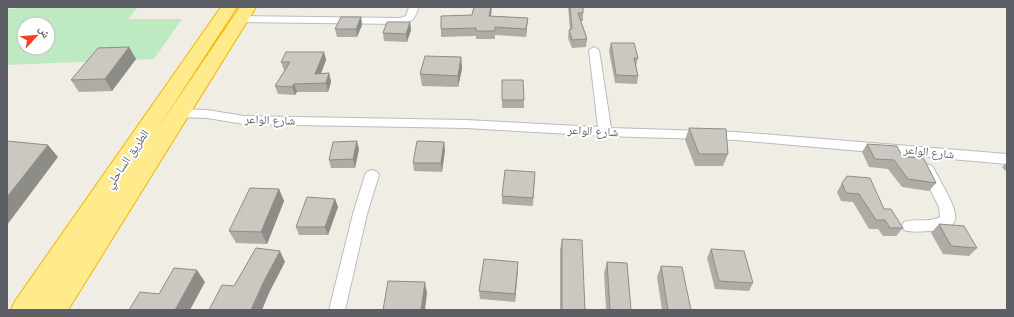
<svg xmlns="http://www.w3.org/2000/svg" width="1014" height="317" font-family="Montserrat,'Noto Naskh Arabic',sans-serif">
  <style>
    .green { fill: #beeac1; fill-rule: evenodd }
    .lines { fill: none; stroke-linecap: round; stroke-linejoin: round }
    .street-casing { stroke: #b9bcc1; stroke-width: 2 }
    .highway-casing { stroke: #f4b800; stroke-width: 2 }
    .street { fill: #fff; fill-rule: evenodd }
    .highway { fill: #ffea8c; fill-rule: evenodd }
    .wall { fill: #afaca6 }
    .shaded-wall { fill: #8e8c87 }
    .building { fill: #cbc8c1; stroke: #8e8c87 }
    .labels { text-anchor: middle; stroke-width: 4; stroke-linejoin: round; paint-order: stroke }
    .street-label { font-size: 12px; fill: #5c6066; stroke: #fff }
  </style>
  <rect width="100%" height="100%" fill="#f0eee4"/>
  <path class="green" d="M28,7H138L128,19H182L154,59L7,65V9ZM24,24H48V48H24Z"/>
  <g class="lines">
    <g class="street-casing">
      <path id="street" d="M409,7H419C414,19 414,21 401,24L241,22L236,19L241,16L400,18L406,16Z
        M594,47L599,50L611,128L736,132L1007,154V164L736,140L605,136L466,128L244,124L207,118L180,117L176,116L174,113L176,110L180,109L207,110L244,116L466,120L598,127L589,50Z
        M927,164L932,166L934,169C939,180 958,208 955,220C953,227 941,231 934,231C924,231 913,233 904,230L902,226L904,222C915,218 930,223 940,217L939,207L920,169L922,166Z
        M372,170L377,172L379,175L367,214L345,310H329L353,214L365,175L367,172Z"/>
    </g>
    <g class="highway-casing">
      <path id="highway" d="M221,7H237L156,131L240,7H256L68,310H11L15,301Z"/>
    </g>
    <use href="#street" class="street"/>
    <use href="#highway" class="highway"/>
  </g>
  <path class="wall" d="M568,7H583V21H581L587,39L586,47L572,48L568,38L569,30H570Z
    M491,16L528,18L527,26L526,37L495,35V39H476V36L441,37V29Z
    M361,17L362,25L357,37H337L335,29Z
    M410,22L411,30L407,42L384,41L383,33Z
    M611,43L638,58L636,66L638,76L637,84L615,83L609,51Z
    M129,47L136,59L112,91L79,92L71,80Z
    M324,52L326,60L321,74L329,73L331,82L328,92H297L295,95L278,94L275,86L285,70H284L281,62Z
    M461,57L462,69L458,87L422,86L420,74Z
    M502,80L524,100V108H502Z
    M689,128L728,154L723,166H695L685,140Z
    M444,142L445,150L442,172L414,171L413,163Z
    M867,144L902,156L936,183L929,191L902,187L888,169L869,167L862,152Z
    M359,149L355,168H331L329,160Z
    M1007,162V173L1002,167Z
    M535,172L533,206L502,204V196Z
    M842,183L884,209L903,228L896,236H883L878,229H869L853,202L841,201L837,192Z
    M279,189L284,201L267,244L236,243L229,231Z
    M335,199L338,207L328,235H299L296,227Z
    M939,224L977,248L969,256L943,254L931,233Z
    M562,239L585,310H560V250Z
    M711,249L753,283L749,291L715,289L707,258Z
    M518,262L515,302L480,299L479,291Z
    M607,262L631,310H606L604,273Z
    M661,266L691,310H662L657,277Z"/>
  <path class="shaded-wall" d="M491,7H492L490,24L489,16Z
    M361,17L362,25L357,37L356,29Z
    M528,18L527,26L526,37V29Z
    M410,22L411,30L407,42L406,34Z
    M129,47L136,59L112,91L105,79Z
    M324,52L326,60L317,82L315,74Z
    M461,57L462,69L458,87V76Z
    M329,73L331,82L328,92L326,83Z
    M294,84L297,92L295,95L292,87Z
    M357,141L359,149L355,168L353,159Z
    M444,142L445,150L442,172L441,163Z
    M48,145L58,157L7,225V197Z
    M279,189L284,201L267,244L261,232Z
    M335,199L338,207L328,235L325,227Z
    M280,251L285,262L269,293L262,310H251L263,283Z
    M518,262V270L515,302V294Z
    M197,270L205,282L190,310H175Z
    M425,282L427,293L425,310H421Z"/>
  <path class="building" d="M474,7H491L489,16L528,18L526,29L495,27V31H476V28L441,29V16L472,15Z
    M570,7H583V13H578L587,39L572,40L569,30L572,29Z
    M341,17H361L356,29H335Z
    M387,22H410L406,34L383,33Z
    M611,43H634L638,58H634L638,76L616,75Z
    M129,47L105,79L71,80L98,48Z
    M286,52H324L315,74L329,73L326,83L294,84L292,87L275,86L290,62H281Z
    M425,56L461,57L458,76L420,74Z
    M502,80H523L524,100H502Z
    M689,128L726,129L728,154H699Z
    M7,141L48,145L7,197Z
    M357,141L353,159L329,160L333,142Z
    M417,141L444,142L441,163H413Z
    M867,144L897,146L902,156L924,159L936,183L908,179L894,160L875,159Z
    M505,170L535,172L533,198L502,196Z
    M847,176L870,178L884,209H891L903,228H890L885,220H876L859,194L846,193L842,183Z
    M250,188L279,189L261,232L229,231Z
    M307,197L335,199L325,227H296Z
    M939,224L964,226L977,248L951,246Z
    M562,239L582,240L585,310H562Z
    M256,248L280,251L263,283L251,310H209L222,285L234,286Z
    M711,249L744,251L753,283L719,281Z
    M484,259L518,262L515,294L479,291Z
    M607,262L627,263L631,310H610Z
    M661,266L682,267L691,310H668Z
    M174,268L197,270L175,310H129L140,292L159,294Z
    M388,281L425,282L421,310H383Z"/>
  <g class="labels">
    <g class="street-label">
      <text transform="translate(270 120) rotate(2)" y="4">شارع الواعر</text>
      <text transform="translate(593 131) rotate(3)" y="4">شارع الواعر</text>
      <text transform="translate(929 152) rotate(6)" y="4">شارع الواعر</text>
      <text transform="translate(127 159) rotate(-56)" y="4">الطريق الساحلي</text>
    </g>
  </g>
  <rect width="1014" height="317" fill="none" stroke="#5c6066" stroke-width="16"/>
  <g transform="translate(36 36) rotate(64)"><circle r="19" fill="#ffffff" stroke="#bebfc2"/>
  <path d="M0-3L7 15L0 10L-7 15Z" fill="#f94121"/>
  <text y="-6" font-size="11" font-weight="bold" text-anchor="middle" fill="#5c6066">ش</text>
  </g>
</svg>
